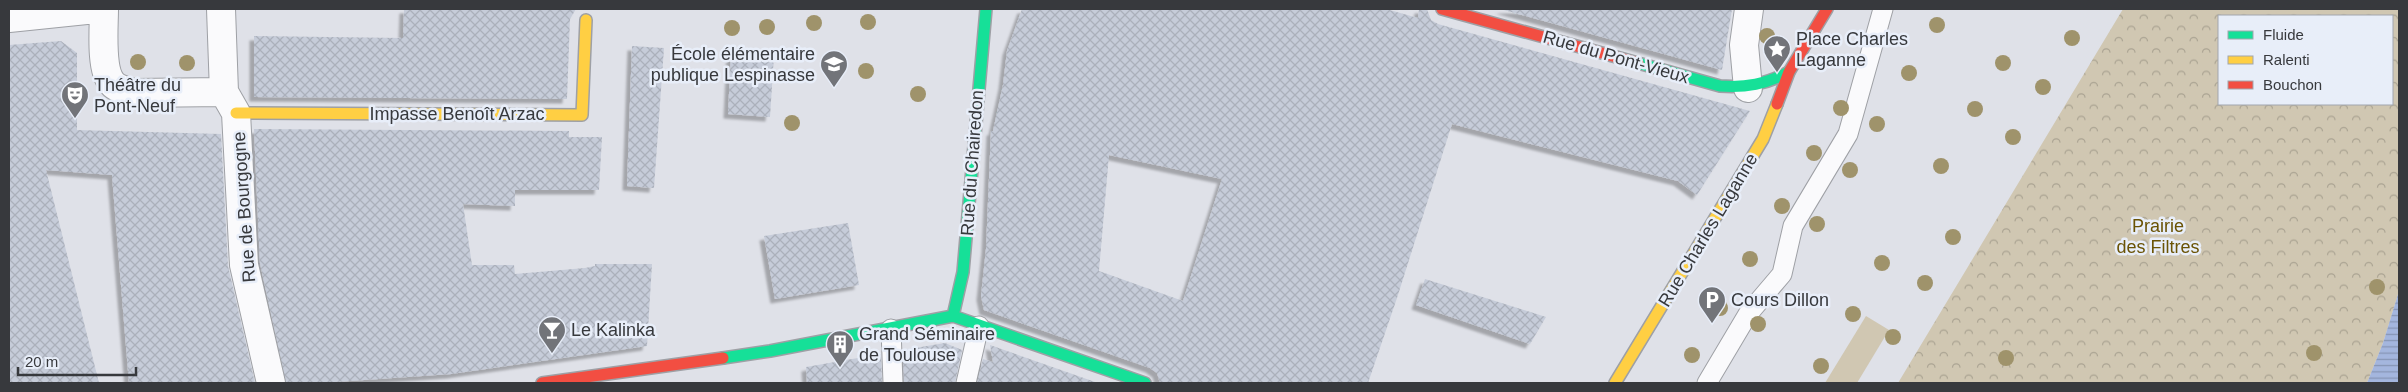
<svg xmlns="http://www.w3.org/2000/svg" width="2408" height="392" font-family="Arial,sans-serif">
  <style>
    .green { fill: #d0c7b2 }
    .park { fill: url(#park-crowns); fill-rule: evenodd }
    .water { fill: url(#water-rules) }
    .building { fill: url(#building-cross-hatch); fill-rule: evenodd; filter: url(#shadow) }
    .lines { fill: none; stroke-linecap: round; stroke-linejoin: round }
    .lane-casing { stroke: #9ea0a5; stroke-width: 21 }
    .street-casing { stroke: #9ea0a5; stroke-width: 30 }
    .fast-casing { stroke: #9ea0a5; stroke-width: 14 }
    .slow-casing { stroke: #9ea0a5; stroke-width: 14 }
    .jam-casing { stroke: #9ea0a5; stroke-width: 14 }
    .lane { stroke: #fafafc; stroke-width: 19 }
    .street { stroke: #fafafc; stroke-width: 28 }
    .fast { stroke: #16e098; stroke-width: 11 }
    .slow { stroke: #ffcf43; stroke-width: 11 }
    .jam { stroke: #f24e42; stroke-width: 11 }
    .tree { fill: #9f936b }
    .labels { text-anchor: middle; stroke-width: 5; stroke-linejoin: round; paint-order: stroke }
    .poi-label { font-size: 18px; fill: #37393d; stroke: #e8eef9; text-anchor: start }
    .street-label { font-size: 18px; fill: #37393d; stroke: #e8eef9 }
    .park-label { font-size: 18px; fill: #6a5305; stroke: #e8eef9 }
  </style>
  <defs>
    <pattern id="park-crowns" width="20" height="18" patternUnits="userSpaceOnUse" patternTransform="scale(1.25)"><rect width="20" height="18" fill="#d0c7b2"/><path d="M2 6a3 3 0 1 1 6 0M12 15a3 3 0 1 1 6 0" fill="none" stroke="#aaa392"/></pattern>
    <pattern id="water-rules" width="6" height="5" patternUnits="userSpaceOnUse" patternTransform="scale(1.25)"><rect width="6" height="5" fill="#a4b6de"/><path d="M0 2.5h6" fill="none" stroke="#8695b5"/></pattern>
    <pattern id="building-cross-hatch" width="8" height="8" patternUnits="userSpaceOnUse" patternTransform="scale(1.25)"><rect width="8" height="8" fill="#c6ccd9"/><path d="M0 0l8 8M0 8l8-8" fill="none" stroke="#abb0bb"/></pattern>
    <filter id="shadow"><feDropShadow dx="-4.5" dy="4.5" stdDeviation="1" flood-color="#0004"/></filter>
  </defs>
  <rect width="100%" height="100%" fill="#dfe1e8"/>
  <path class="green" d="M1866,316L1889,330L1857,383H1825Z"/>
  <path class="park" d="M2123,9H2399V291L2383,343L2367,383H1898ZM2219,16H2392V104H2219Z"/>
  <path class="water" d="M2399,291V383H2367L2383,343Z"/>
  <path class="building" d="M404,9H576L570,19L567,99L254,97V36L403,38Z
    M1022,9H1386L1418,18L1419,9H1427L1431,20L1438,24L1750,111L1697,195L1678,181L1452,124L1397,298L1368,383H1160L1157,373L1150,368L984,310L981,296L986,249L991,131H993L1003,85L1007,51ZM1109,155L1222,179L1183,301L1099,271Z
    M1500,9H1732L1722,70Z
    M61,41L77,53V130L221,134L228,266L255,383H129L112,175L46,170L99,383H9V45Z
    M632,46L664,48L654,188L627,186Z
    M731,53L774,55L770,117L728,114Z
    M254,129L569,131V137H602L599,190H515V206L463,204L472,265H514L515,274L585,268L595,266V264H652L647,346L451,374L320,383H286L260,263Z
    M848,223L859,285L775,299L764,236Z
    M1425,279L1546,317L1530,344L1416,305Z
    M945,343L962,350L955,383H904L903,350Z
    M990,345L1098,383H977L983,359L993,362Z
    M881,354L882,383H807L806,367Z"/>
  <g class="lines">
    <g class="lane-casing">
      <path id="lane" d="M891,329L893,383
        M966,383L979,326
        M1707,383L1748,314L1782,274L1793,226L1848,134L1883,9"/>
    </g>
    <g class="street-casing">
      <path id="street" d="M104,9C104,27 100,69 112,83C117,89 127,91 134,93L224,92
        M221,9L224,92L236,113L244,265L271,383
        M9,18L96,9
        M1748,88L1744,45L1749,9"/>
    </g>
    <g class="fast-casing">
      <path id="fast" d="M1638,63L1720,86C1746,88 1766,84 1789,72
        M953,316L963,272L986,9
        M723,358L770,351L953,316L1145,383"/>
    </g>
    <g class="slow-casing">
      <path id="slow" d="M236,113L582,115L586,20
        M1615,383L1763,139L1777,104"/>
    </g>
    <g class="jam-casing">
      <path id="jam" d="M1442,9L1638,63
        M1777,104L1789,72L1827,9
        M542,383L723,358"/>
    </g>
    <use href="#lane" class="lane"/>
    <use href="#street" class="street"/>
    <use href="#fast" class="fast"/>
    <use href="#slow" class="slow"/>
    <use href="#jam" class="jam"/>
  </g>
  <g class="tree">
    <circle cx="868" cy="22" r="8"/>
    <circle cx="814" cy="23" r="8"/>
    <circle cx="1937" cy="25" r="8"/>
    <circle cx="767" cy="27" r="8"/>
    <circle cx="732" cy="28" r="8"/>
    <circle cx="1767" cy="36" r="8"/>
    <circle cx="2072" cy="38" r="8"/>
    <circle cx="138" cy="62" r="8"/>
    <circle cx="187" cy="63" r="8"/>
    <circle cx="2003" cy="63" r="8"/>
    <circle cx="866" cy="71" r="8"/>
    <circle cx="1909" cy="73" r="8"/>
    <circle cx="2043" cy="87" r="8"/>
    <circle cx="918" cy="94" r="8"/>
    <circle cx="1841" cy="108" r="8"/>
    <circle cx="1975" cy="109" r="8"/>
    <circle cx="792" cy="123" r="8"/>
    <circle cx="1877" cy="124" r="8"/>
    <circle cx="2013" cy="137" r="8"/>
    <circle cx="1814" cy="153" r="8"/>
    <circle cx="1941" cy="166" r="8"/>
    <circle cx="1850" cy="170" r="8"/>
    <circle cx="1782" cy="206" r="8"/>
    <circle cx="1817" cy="224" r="8"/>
    <circle cx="1953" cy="237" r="8"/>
    <circle cx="1750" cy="259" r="8"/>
    <circle cx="1882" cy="263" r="8"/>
    <circle cx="1925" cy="283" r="8"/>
    <circle cx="2377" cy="287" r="8"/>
    <circle cx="1720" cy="308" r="8"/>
    <circle cx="1853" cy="314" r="8"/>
    <circle cx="1758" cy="324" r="8"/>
    <circle cx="1893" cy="337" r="8"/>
    <circle cx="2314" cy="353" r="8"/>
    <circle cx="1692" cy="355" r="8"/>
    <circle cx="2006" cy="358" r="8"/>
    <circle cx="1821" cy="366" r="8"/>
  </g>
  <defs>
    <g id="sight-pin" transform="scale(1.4375)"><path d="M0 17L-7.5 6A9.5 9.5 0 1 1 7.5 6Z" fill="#727479" stroke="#e8eef9"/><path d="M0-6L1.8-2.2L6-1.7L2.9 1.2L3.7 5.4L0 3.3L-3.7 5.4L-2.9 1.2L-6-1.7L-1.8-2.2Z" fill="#fff"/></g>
    <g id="school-pin" transform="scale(1.4375)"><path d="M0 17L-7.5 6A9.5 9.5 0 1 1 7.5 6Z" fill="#727479" stroke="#e8eef9"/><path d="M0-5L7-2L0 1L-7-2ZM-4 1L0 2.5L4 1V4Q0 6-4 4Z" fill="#fff"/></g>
    <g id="theatre-pin" transform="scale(1.4375)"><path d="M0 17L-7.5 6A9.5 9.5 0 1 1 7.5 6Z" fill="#727479" stroke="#e8eef9"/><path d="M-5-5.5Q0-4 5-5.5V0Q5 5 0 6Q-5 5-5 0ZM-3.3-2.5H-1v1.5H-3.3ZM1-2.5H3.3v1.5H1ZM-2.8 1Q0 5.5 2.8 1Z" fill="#fff"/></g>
    <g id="parking-pin" transform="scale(1.4375)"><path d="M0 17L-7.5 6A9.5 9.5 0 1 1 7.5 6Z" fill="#727479" stroke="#e8eef9"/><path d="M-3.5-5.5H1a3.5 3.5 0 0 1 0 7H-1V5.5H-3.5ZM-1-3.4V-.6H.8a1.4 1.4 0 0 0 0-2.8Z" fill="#fff"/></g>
    <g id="bar-pin" transform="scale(1.4375)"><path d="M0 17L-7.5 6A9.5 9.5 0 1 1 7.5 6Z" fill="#727479" stroke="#e8eef9"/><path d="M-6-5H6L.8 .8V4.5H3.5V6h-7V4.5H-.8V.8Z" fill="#fff"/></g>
    <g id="building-pin" transform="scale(1.4375)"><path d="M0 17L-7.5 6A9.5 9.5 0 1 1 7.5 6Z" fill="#727479" stroke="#e8eef9"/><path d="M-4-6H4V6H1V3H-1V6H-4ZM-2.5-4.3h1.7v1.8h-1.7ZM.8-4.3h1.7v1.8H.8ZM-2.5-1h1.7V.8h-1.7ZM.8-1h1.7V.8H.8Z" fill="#fff"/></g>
  </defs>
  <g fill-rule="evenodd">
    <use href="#sight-pin" x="1777" y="49"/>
    <use href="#school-pin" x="834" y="64"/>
    <use href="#theatre-pin" x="75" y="95"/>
    <use href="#parking-pin" x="1712" y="300"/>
    <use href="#bar-pin" x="552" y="330"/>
    <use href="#building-pin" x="840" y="344"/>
  </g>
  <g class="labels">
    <g class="poi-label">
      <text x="1796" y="45">Place Charles<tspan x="1796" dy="21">Laganne</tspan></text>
      <text x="815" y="60" text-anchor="end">École élémentaire<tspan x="815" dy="21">publique Lespinasse</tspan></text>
      <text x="94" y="91">Théâtre du<tspan x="94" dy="21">Pont-Neuf</tspan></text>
      <text x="1731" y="306">Cours Dillon</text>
      <text x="571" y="336">Le Kalinka</text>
      <text x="859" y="340">Grand Séminaire<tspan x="859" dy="21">de Toulouse</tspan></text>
    </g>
    <g class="street-label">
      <text transform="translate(1616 57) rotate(16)" y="6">Rue du Pont-Vieux</text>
      <text x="457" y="120">Impasse Benoît Arzac</text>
      <text transform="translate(972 163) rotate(-86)" y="6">Rue du Chairedon</text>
      <text transform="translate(244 207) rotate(-94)" y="6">Rue de Bourgogne</text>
      <text transform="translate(1708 230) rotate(-59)" y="6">Rue Charles Laganne</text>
    </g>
    <g class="park-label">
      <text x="2158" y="232">Prairie<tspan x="2158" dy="21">des Filtres</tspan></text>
    </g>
  </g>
  <rect width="2408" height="392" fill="none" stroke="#37393d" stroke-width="20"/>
  <rect x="2218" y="15" width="175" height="90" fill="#e8eef9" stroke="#a1a6ae"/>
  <rect x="2228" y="31" width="25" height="8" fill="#16e098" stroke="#a1a6ae"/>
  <text x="2263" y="40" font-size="15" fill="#37393d">Fluide</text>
  <rect x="2228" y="56" width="25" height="8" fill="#ffcf43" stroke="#a1a6ae"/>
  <text x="2263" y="65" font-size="15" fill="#37393d">Ralenti</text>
  <rect x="2228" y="81" width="25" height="8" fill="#f24e42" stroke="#a1a6ae"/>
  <text x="2263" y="90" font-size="15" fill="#37393d">Bouchon</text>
  <path d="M18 367v8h118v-8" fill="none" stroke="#37393d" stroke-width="2.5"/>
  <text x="25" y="367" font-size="15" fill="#37393d" stroke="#e8eef9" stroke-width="4" paint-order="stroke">20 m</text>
</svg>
